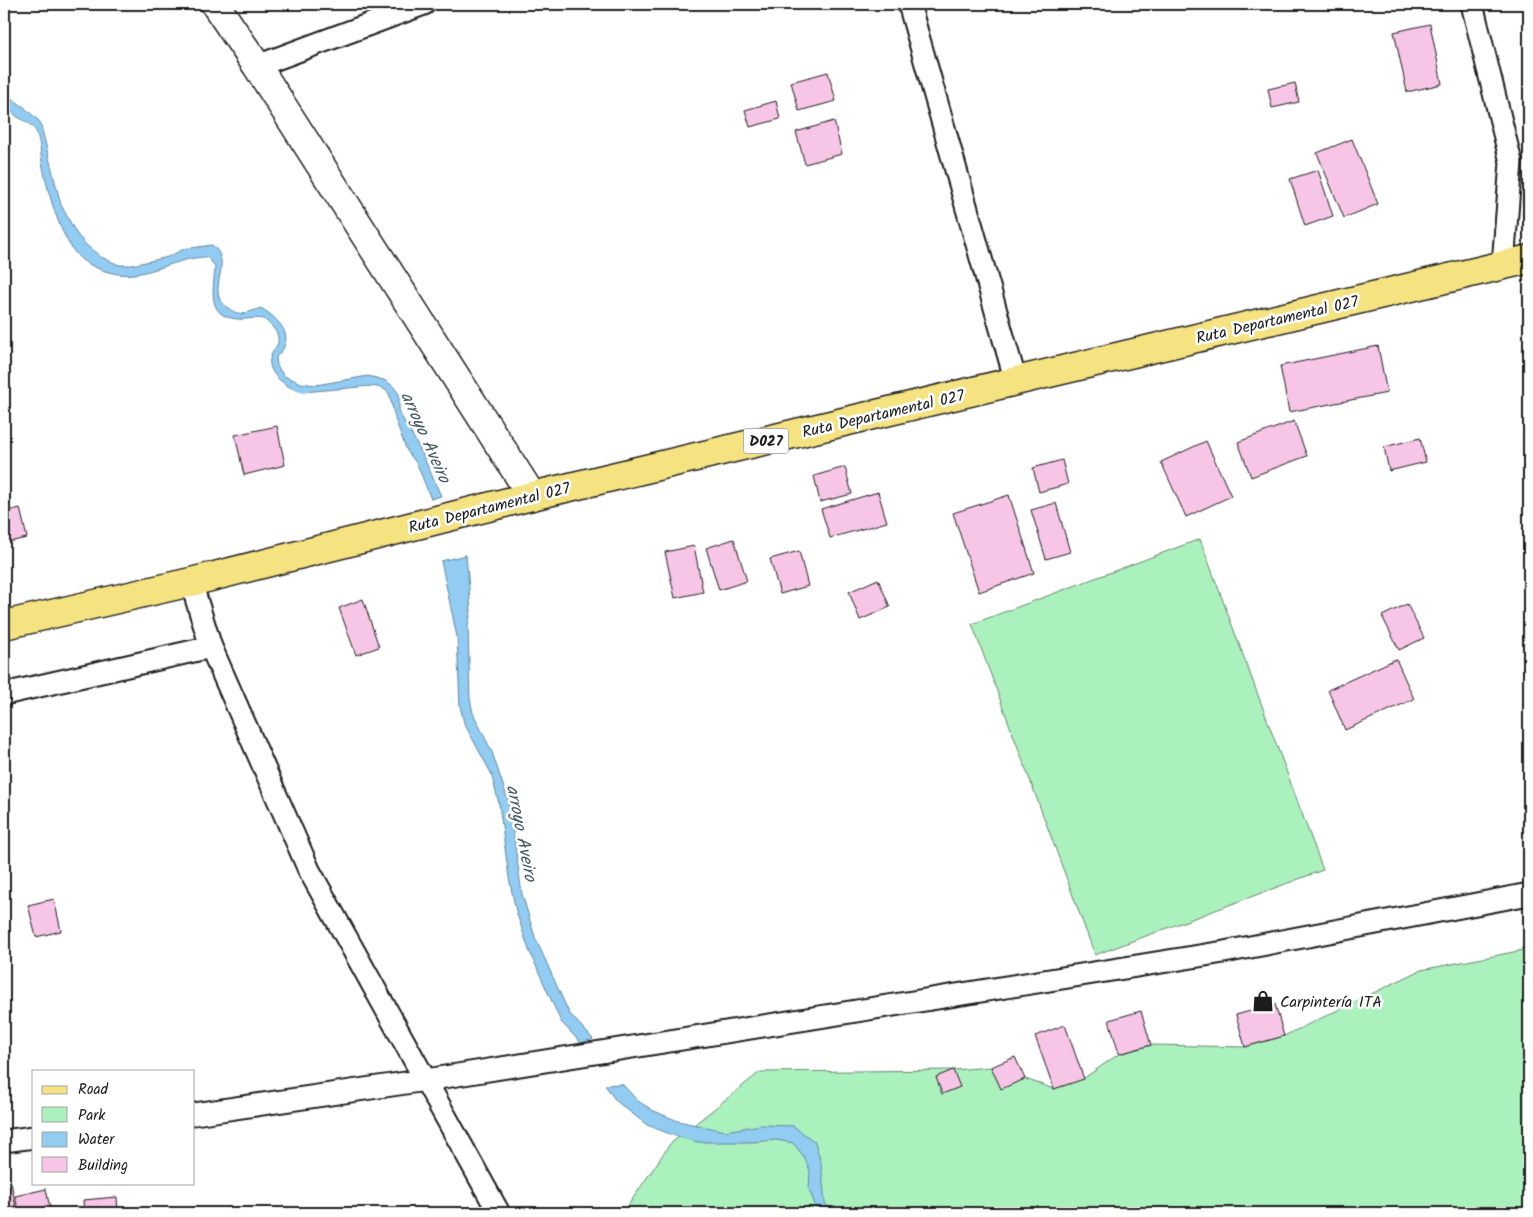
<svg xmlns="http://www.w3.org/2000/svg" width="1533" height="1217" font-family="Kalam,sans-serif">
  <style>
    .green { fill: #abf1be; stroke: #64866d }
    .water { fill: #92ccf2; stroke: #63869c }
    .building { fill: #f7c5e6; stroke: #1c1c1c }
    .lines { fill: none; stroke-linecap: round; stroke-linejoin: round }
    .street-casing { stroke: #1c1c1c; stroke-width: 25 }
    .secondary-casing { stroke: #1c1c1c; stroke-width: 31 }
    .primary-casing { stroke: #1c1c1c; stroke-width: 31 }
    .street { stroke: #fff; stroke-width: 21 }
    .secondary { stroke: #fff; stroke-width: 28 }
    .primary { stroke: #f5e382; stroke-width: 28 }
    .labels { text-anchor: middle; stroke-width: 5; stroke-linejoin: round; paint-order: stroke }
    .shield { fill: #fff; stroke: #606060; stroke-width: 1 }
    .shield-label { font-size: 15px; font-weight: bold; fill: #1c1c1c }
    .street-label { font-size: 16px; fill: #1c1c1c; stroke: #fff }
    .poi-label { font-size: 16px; fill: #1c1c1c; stroke: #fff; text-anchor: start }
    .water-label { font-size: 18px; font-style: italic; fill: #455a67; stroke: #fff }
  </style>
  <rect width="100%" height="100%" fill="#fff"/>
  <filter id="ink" filterUnits="userSpaceOnUse"><feTurbulence type="fractalNoise" baseFrequency=".02" numOctaves="2"/><feDisplacementMap in="SourceGraphic" scale="10" xChannelSelector="R" yChannelSelector="G"/><feConvolveMatrix kernelMatrix="1 2 1 2 8 2 1 2 1" color-interpolation-filters="sRGB"/></filter>
  <g filter="url(#ink)">
    <path class="green" d="M1200,539L1323,870L1095,955L972,624Z
      M1529,949V1213H623L670,1144L760,1072L953,1070L991,1067L1054,1089L1084,1078L1119,1054L1151,1045L1245,1047L1284,1036L1421,970Z"/>
    <path class="water" d="M4,93L24,107L40,122L61,205L76,233L86,245L101,257L119,265H132L168,257L184,249L212,245C232,261 212,282 220,300C221,303 226,306 228,308C240,318 248,312 261,308C279,319 298,338 276,357L277,366L284,376L301,383L316,385L368,376L384,380L393,386L399,394V412L421,451L441,496L431,499L417,464L407,451L396,422L389,393L382,388L371,386L303,392C289,389 267,375 270,359C271,351 280,346 278,337C277,331 269,323 264,319C255,317 246,320 237,319C205,316 214,288 215,266L207,257C177,257 148,278 118,274C105,272 92,267 82,260C60,241 47,189 42,162C40,151 40,137 34,128C30,123 20,119 15,115C11,112 7,108 4,105Z
      M466,555L471,611L468,626L470,699L473,713L492,752L509,803L522,894L535,937L569,1013L593,1039L581,1043L561,1022L529,950L516,911L509,878L499,804L491,773L464,723L460,706L457,637L441,561Z
      M622,1084L638,1101L654,1111L678,1121L725,1131L761,1125L793,1126L815,1142L821,1163L825,1203L832,1213H818L809,1189L810,1171L805,1158L793,1143L776,1140L753,1142H697L670,1134L647,1125L616,1101L605,1085Z"/>
    <path class="building" d="M1430,24L1442,84L1407,92L1394,32Z
      M828,72L836,101L799,111L791,82Z
      M1295,83L1299,102L1272,108L1268,89Z
      M776,101L780,119L750,127L745,110Z
      M834,121L842,154L805,164L796,132Z
      M1352,139L1378,204L1344,218L1317,153Z
      M1318,170L1333,216L1305,226L1290,179Z
      M1378,346L1387,393L1289,412L1280,366Z
      M1294,421L1307,456L1251,477L1238,442Z
      M277,426L285,465L244,475L235,435Z
      M1420,438L1426,462L1389,471L1384,447Z
      M1206,441L1231,496L1186,517L1161,462Z
      M1062,460L1068,484L1039,492L1033,468Z
      M845,467L852,494L820,502L814,476Z
      M878,492L887,522L830,538L821,509Z
      M1009,495L1034,573L979,592L953,513Z
      M1056,503L1070,552L1046,559L1031,510Z
      M20,508L27,538L4,543V512Z
      M734,539L747,581L719,590L706,548Z
      M694,546L703,592L675,598L665,552Z
      M799,551L808,586L780,594L770,559Z
      M878,579L890,607L860,620L849,592Z
      M363,599L379,647L356,655L339,608Z
      M1407,604L1424,638L1399,650L1382,616Z
      M1396,659L1414,699L1345,730L1328,690Z
      M54,899L61,931L36,937L28,905Z
      M1275,1004L1284,1036L1245,1047L1236,1015Z
      M1141,1011L1151,1045L1119,1054L1109,1020Z
      M1065,1025L1084,1079L1054,1089L1035,1036Z
      M1015,1057L1025,1079L1001,1089L991,1067Z
      M953,1070L960,1087L942,1094L936,1077Z
      M11,1182L17,1213H4V1184Z
      M46,1189L51,1213H19L15,1196Z
      M117,1197L118,1213H84L83,1200Z"/>
    <g class="lines">
      <g class="street-casing">
        <path id="street" d="M909,4L1016,382
          M1472,4L1511,162L1503,265
          M257,66L424,4
          M191,582L211,647L309,870L499,1213
          M4,694L211,647
          M194,1114L426,1080L1224,952L1529,894
          M4,1141L34,1137"/>
      </g>
      <g class="secondary-casing">
        <path id="secondary" d="M215,4L257,66L532,496"/>
      </g>
      <g class="primary-casing">
        <path id="primary" d="M4,625L191,582L532,496L1529,259"/>
      </g>
      <use href="#street" class="street"/>
      <use href="#secondary" class="secondary"/>
      <use href="#primary" class="primary"/>
    </g>
  </g>
  <defs>
    <g id="shop-bare" transform="scale(1.725)"><path d="M-5-2.5h2.3a2.7 3.5 0 0 1 5.4 0H5L5.5 6h-11ZM-1.5-2.5h3a1.5 2.3 0 0 0-3 0Z" fill="#1c1c1c" stroke="#fff" stroke-width="2.5" paint-order="stroke"/></g>
  </defs>
  <g fill-rule="evenodd">
    <use href="#shop-bare" x="1263" y="1001"/>
  </g>
  <g class="labels">
    <rect class="shield" x="743.5" y="428.5" width="45" height="25" rx="4"/>
    <g class="shield-label">
      <text x="766" y="446">D027</text>
    </g>
    <g class="street-label">
      <text transform="translate(1277 319) rotate(-13)" y="6">Ruta Departamental 027</text>
      <text transform="translate(883 413) rotate(-13)" y="6">Ruta Departamental 027</text>
      <text transform="translate(489 507) rotate(-14)" y="6">Ruta Departamental 027</text>
    </g>
    <g class="poi-label">
      <text x="1280" y="1007">Carpintería ITA</text>
    </g>
    <g class="water-label">
      <text transform="translate(426 437) rotate(66)" y="6">arroyo Aveiro</text>
      <text transform="translate(522 833) rotate(79)" y="6">arroyo Aveiro</text>
    </g>
  </g>
  <rect width="1533" height="1217" fill="none" stroke="#fff" stroke-width="20"/>
  <rect x="10" y="10" width="1513" height="1197" fill="none" stroke="#1c1c1c" stroke-width="2" filter="url(#ink)"/>
  <rect x="32" y="1070" width="162" height="115" fill="#ffffff" stroke="#a4a4a4"/>
  <rect x="42" y="1086" width="25" height="8" fill="#f5e382" stroke="#a4a4a4"/>
  <text x="78" y="1094" font-size="15" fill="#1c1c1c">Road</text>
  <rect x="42" y="1107" width="25" height="15" fill="#abf1be" stroke="#a4a4a4"/>
  <text x="78" y="1120" font-size="15" fill="#1c1c1c">Park</text>
  <rect x="42" y="1132" width="25" height="15" fill="#92ccf2" stroke="#a4a4a4"/>
  <text x="78" y="1144" font-size="15" fill="#1c1c1c">Water</text>
  <rect x="42" y="1157" width="25" height="15" fill="#f7c5e6" stroke="#a4a4a4"/>
  <text x="78" y="1170" font-size="15" fill="#1c1c1c">Building</text>
</svg>
